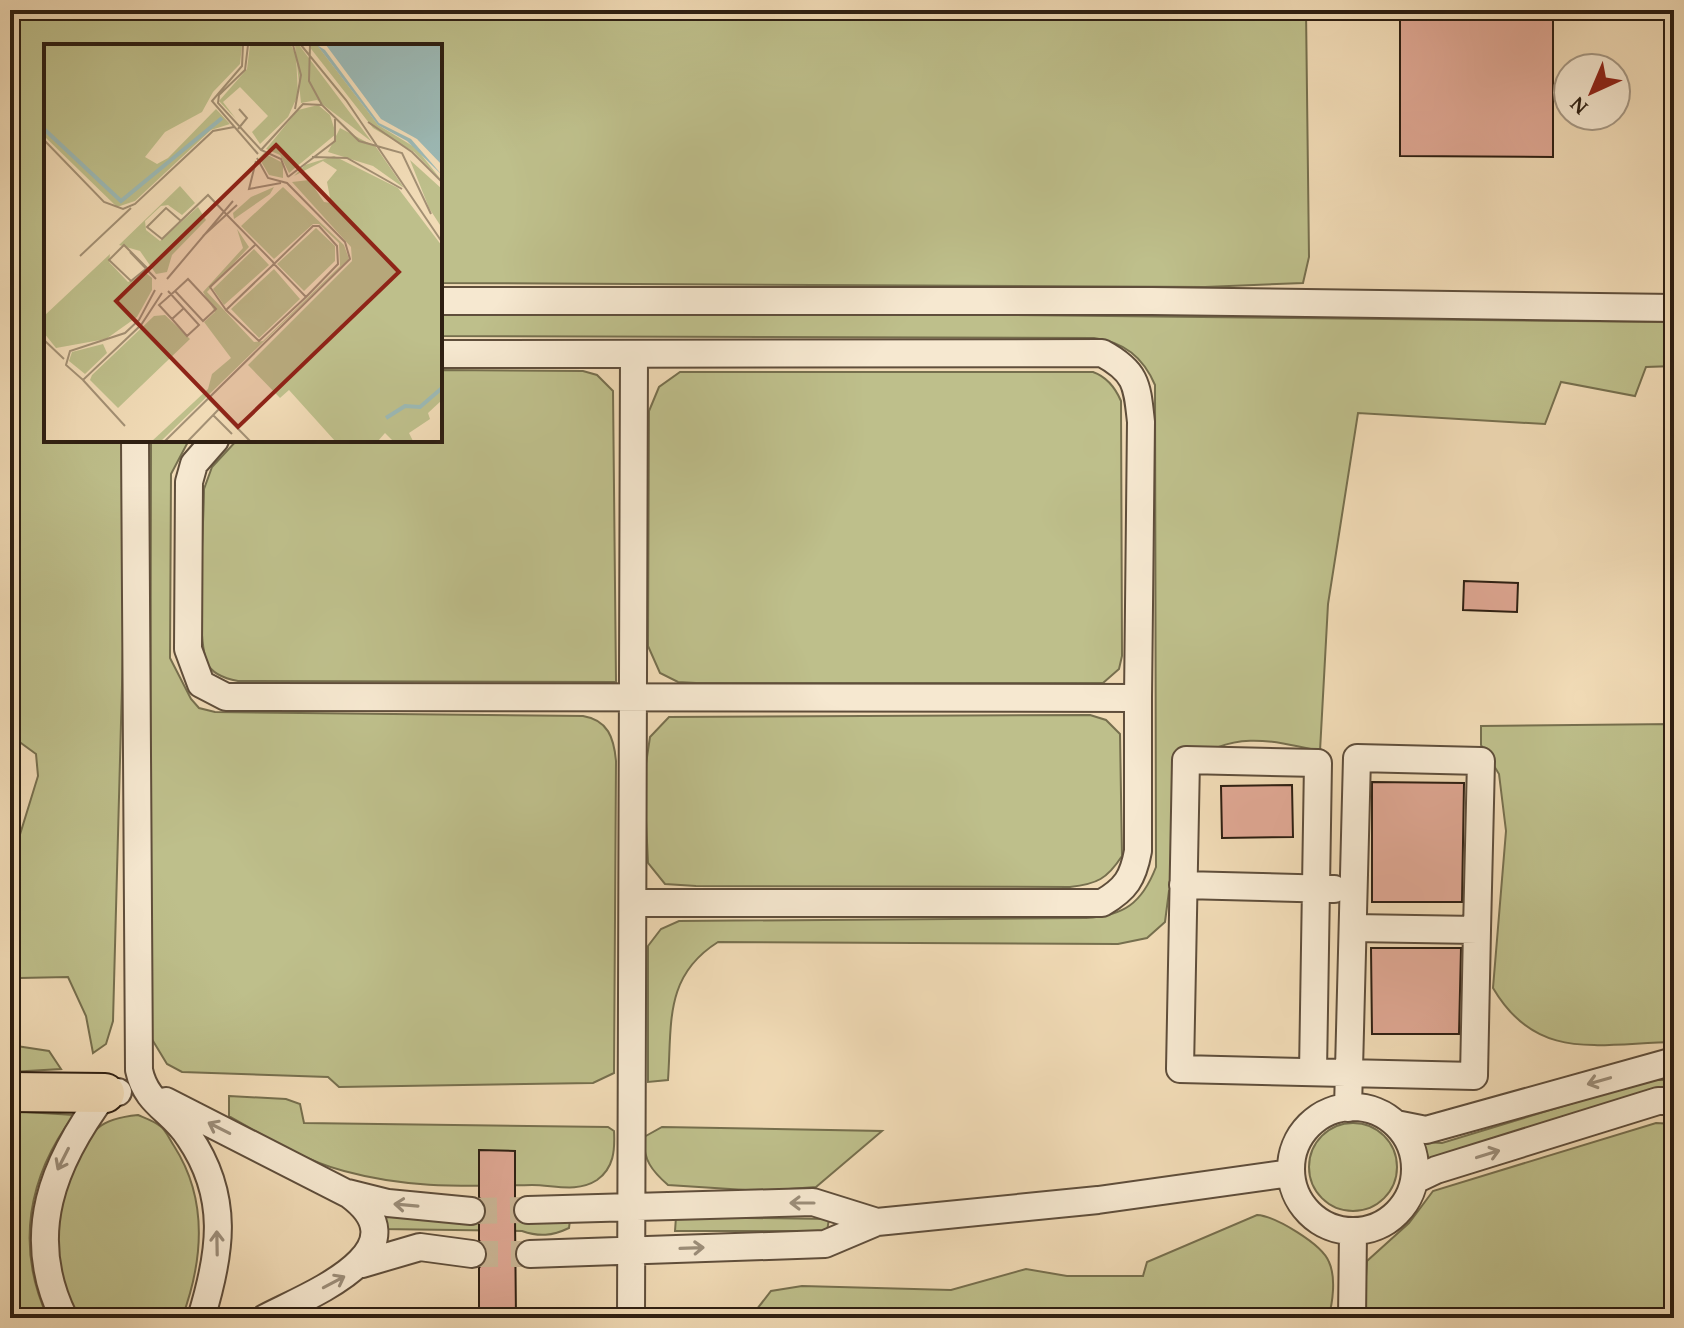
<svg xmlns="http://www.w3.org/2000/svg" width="1684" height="1328" font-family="'Gentium Book Plus',serif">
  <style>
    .green { fill: #bebf8b; stroke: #766f4e; stroke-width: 2 }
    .building { fill: #dfa793; stroke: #2e1f12; stroke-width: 2 }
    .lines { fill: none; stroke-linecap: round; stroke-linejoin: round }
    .minor-tunnel { stroke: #cab595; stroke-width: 26; stroke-dasharray: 26 13; stroke-linecap: butt }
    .minor-casing { stroke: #5f4e3b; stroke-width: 30 }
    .highway-casing { stroke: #2e1f12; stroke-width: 42 }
    .minor { stroke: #f6e8d0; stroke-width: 26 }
    .highway { stroke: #f1dbb6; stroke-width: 38 }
    .oneway { stroke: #9c8e7a }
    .inset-river { fill: none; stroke: #9cb9b5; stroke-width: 4 }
    .inset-road { fill: none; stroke: #a39074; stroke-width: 2 }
    .view { fill: #8f2418; fill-opacity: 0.15; stroke: #8f2418; stroke-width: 4 }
    .inset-edge { fill: none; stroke: #2e1f12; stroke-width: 4 }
  </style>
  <rect width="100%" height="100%" fill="#f1dbb6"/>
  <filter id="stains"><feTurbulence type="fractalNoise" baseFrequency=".0025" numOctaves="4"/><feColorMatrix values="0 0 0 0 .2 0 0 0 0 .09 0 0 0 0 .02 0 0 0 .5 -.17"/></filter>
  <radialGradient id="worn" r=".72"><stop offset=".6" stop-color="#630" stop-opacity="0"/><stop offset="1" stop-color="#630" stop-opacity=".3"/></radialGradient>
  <path class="green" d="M10,10H1306L1309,257L1303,283L1205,287L440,283V46H46V440H124V611L113,1021L106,1044L93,1053L86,1016L68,977L20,978L10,971V867L38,776L36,754L10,735Z
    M440,309L1674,322V366L1646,367L1635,396L1561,382L1545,424L1358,413L1328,604L1320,751C1271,740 1229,730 1189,765L1177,881L1169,891L1165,922L1147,938L1118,944L718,942C664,976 672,1023 668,1080L648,1082V946L661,929L679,921L1086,918C1124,916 1142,903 1156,867L1155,385C1143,357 1124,342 1094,338L440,336Z
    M440,370L583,371L597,375L613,391L616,682L238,681C227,679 212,674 207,663C195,632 204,527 204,489L212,467L237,440H440Z
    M680,372H1093C1107,377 1115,387 1121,401L1122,656L1119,669L1103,683H696L678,682L660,673L648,646L649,411L659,387Z
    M151,440H189L171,474L170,658L191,699L199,708L215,712L583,716C608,720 614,738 616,761L614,1073L593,1083L339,1087L328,1077L182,1072L167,1064L150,1036Z
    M1090,715L1106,720L1120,734L1122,856C1107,879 1097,884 1070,887L696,886L665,884L648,863L644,777L650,737L669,717Z
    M1674,724V1042C1599,1043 1537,1063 1493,988L1506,831L1499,774L1481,745V726Z
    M10,1045L49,1051L61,1069L10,1072Z
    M1649,1080H1674V1089L1429,1161L1423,1142L1442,1143Z
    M229,1096L286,1099L300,1104L304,1123L608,1127L614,1131C615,1150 614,1168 597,1180C577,1193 554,1185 532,1185C465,1186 410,1189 344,1171C303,1160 266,1137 229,1116Z
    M10,1111L74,1115C28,1176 15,1247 48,1318H10Z
    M138,1115C145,1118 154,1121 160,1126C166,1130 170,1140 174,1146C208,1199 203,1261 182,1318H74C52,1259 49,1221 76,1164C92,1129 98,1119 138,1115Z
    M1656,1123L1674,1124V1318H1371L1364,1307L1367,1261L1409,1223L1433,1191Z
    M1309 1167a44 44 0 1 1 88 0a44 44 0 1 1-88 0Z
    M662,1127L882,1131L816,1187L761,1191L668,1185C652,1171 643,1160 644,1137Z
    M1257,1215C1275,1216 1322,1244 1329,1262C1336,1277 1333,1303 1328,1318H750L771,1291L802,1286L951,1290L1026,1269L1067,1276H1143L1147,1262Z
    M383,1216L570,1220L569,1228C552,1236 539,1237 522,1231L381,1229Z
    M676,1217L829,1219L827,1231H675Z"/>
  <path class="building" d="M1400,10H1553V157L1400,156Z
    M1464,581L1518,583L1517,612L1463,610Z
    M1372,782L1464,783L1462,902H1372Z
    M1292,785L1293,837L1222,838L1221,786Z
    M1371,948H1461L1459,1034H1372Z
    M479,1150L515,1151V1201L512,1210L515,1220L516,1318H479V1268L488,1255L479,1240V1224L487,1212L479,1197Z"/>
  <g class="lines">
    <path class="minor-tunnel" d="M471,1211L528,1210
      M472,1254H530"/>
    <g class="minor-casing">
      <path id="minor" d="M440,301H1152L1674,308
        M135,440L139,1070C146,1104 172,1110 189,1137C230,1197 221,1253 201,1318
        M215,440L194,464L189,482L188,649L201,684L226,697L1138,698L1141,422C1137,385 1137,372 1102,353L440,354
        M1183,885L1334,889
        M633,903H1102C1126,889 1133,878 1138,851V698
        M1313,1072L1318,763L1186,760L1180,1069L1474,1076L1477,930L1353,928
        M166,1101L350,1195C426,1252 304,1297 265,1318
        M1291 1169a62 62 0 1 1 124 0a62 62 0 1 1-124 0Z
        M1348,1108L1357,758L1481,761L1477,930
        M1396,1124L1426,1130L1674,1061
        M1415,1180L1436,1170L1658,1101H1674
        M348,1193L388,1203L471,1211
        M528,1210L813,1202L877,1222
        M530,1254L825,1244L877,1222L1098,1200L1291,1173
        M362,1264L420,1247L472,1254
        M64,1318C23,1235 53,1162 105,1093L118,1092
        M631,1318L634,354
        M1352,1318L1353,1232"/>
    </g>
    <g class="highway-casing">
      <path id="highway" d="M10,1092L105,1093"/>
    </g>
    <use href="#minor" class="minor"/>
    <use href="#highway" class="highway"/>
  </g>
  <defs><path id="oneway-shaft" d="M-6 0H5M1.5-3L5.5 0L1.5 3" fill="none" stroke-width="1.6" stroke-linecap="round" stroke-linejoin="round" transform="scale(2)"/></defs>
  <g class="oneway">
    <use href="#oneway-shaft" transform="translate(1599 1081) rotate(164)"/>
    <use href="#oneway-shaft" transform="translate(219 1128) rotate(-153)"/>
    <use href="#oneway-shaft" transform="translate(1488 1154) rotate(-17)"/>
    <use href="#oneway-shaft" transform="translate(63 1159) rotate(117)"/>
    <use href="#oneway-shaft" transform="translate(802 1203) rotate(-180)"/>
    <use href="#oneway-shaft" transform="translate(406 1205) rotate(-175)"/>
    <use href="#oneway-shaft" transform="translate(217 1243) rotate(-91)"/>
    <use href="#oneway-shaft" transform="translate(692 1248) rotate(-2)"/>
    <use href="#oneway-shaft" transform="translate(334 1282) rotate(-28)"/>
  </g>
  <g transform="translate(44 44)">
    <rect width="398" height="398" fill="#f1dbb6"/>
    <path d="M0,1H198L196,20L169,48L158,68L121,88L101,113L113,120L124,114L172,65L186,80L167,86L91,157L73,163L0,92ZM206,1H247L252,11L254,51L244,73L216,100L208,88L224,72L196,43L179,58L192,75L175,57L203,25ZM251,1H255L328,98L273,56L257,59ZM264,1H273L334,81L372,104L398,137L370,108L329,84ZM274,61L286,71L292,90L245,129L236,111L222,105L254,66ZM296,84L332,103L360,144L329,122L284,108ZM220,109L239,119V134L225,131L215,114ZM290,112L354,144L398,202V356L384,369L386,375L365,389L369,397H349L341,389L334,397H291L245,346L236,354L204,321L308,217L307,203L248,138L265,136L280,158L287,159L283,138L293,126L279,117L250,132L261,121ZM366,116L398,145V184L385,164ZM136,142L151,159L138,171L124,161L117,162L101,177L102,186L116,197L154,163L162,176L128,211L123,228L112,230L96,207L75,201ZM230,143L226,150L190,175L189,169L207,153ZM239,143L300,201L305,215L117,397H108L164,345L168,330L187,314L160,278L171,268L159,248L199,204L193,185L205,203L163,248L210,298L219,297L296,222L295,199L275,180H269L230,215L197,182ZM272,184L291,202V217L260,247L233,220ZM210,205L225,221L180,261L169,245ZM66,210L65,218L84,238L102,229L108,234V246L93,273L62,295L12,304L0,289V272ZM230,225L256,255L215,294L187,265ZM121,271L146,295L74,364L46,336L48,331L110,272ZM59,300L63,309L41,330L25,317L28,308Z" fill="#bebf8b"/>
    <path d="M273,1L281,6L335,79L367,95L398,131L363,97L334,81ZM282,1H398V121L373,95L337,75Z" fill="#9cb9b5"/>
    <path class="inset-river" d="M0,85L77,157L178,74M342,374L361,362L376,363L398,344"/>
    <path class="inset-road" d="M199,1L198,22L168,57L214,110M204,1L201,26L175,51L174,59L217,106L237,115L244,133M249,1L257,31L251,65M257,1L302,56L398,198M266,1L265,37L278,61L315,97L358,109L387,170M324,78L368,108L398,138M194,85L203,74L195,65M0,96L60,158L79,165L91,160L169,87L190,83M217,106L259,60L278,61M268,113L303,114L358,145M212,117L205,145L237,139M244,133L291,97V75M137,177L122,164L103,183L118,195L120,193L164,151L183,171L229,218L230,220L262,253L294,220L293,202L275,182H269L230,220L182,266L215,297L262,253M159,192L193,161M80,201L103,224L87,237L65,216ZM86,208L112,235M36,212L87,164M123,235L189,157M111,246L95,276L81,289L26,307L22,321L39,336L97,281L118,249M124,247L155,281L143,292L128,275M131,247L159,277L172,265L144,235L131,247L115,261L128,275L140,264M182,266L166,243L211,201M0,296L20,315M39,336L81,382M165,355L206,397M169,371L188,390M121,397L306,215L301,198L243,139L224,134L213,114M144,397L175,365"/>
    <path class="view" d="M232,101L355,228L194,383L72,257Z"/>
    <rect width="398" height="398" class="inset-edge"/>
  </g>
  <rect width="1684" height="1328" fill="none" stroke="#f1dbb6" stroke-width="40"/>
  <rect x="12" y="12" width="1660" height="1304" fill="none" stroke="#2e1f12" stroke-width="4"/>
  <rect x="20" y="20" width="1644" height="1288" fill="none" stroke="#2e1f12" stroke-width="2"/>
  <g transform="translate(1592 92) rotate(224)"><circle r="38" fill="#f6e8d0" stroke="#a69884" stroke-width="2"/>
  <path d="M0-6L14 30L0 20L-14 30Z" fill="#8f2418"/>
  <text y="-12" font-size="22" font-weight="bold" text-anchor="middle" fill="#2e1f12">N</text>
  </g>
  <rect width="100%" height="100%" filter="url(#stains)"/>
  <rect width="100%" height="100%" fill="url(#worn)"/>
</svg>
